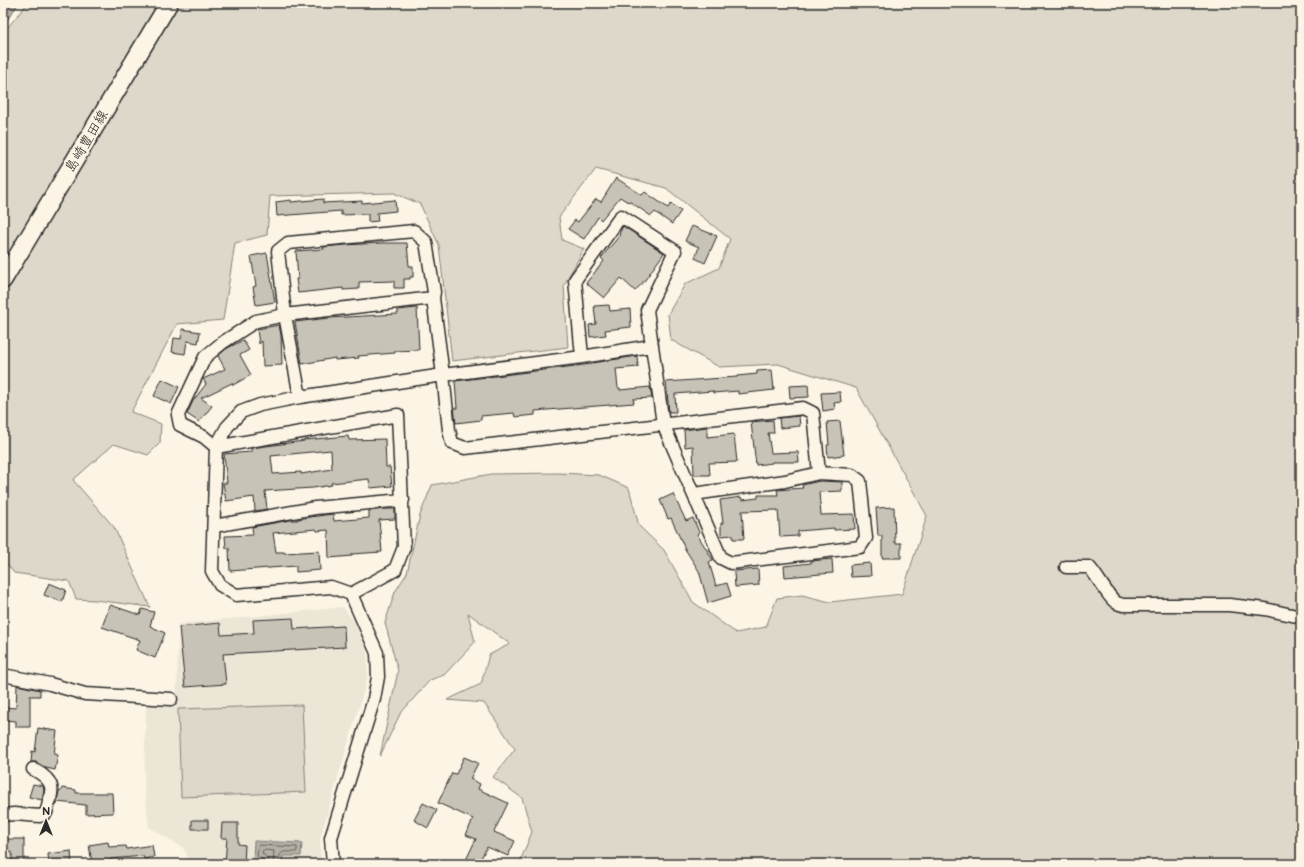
<svg xmlns="http://www.w3.org/2000/svg" width="1304" height="867" font-family="'Balsamiq Sans','Klee One',sans-serif">
  <style>
    .built { fill: #ece6d7 }
    .green { fill: #ded8ca; stroke: #84827a }
    .water { fill: #b4b0a5; stroke: #7d7b74 }
    .lines { fill: none; stroke-linecap: round; stroke-linejoin: round }
    .shore { stroke: #62605c; stroke-width: 1 }
    .building { fill: #c8c3b7; stroke: #2b2b2b; fill-rule: evenodd }
    .minor-casing { stroke: #2b2b2b; stroke-width: 15 }
    .secondary-casing { stroke: #2b2b2b; stroke-width: 20 }
    .minor { stroke: #fcf5e5; stroke-width: 12 }
    .secondary { stroke: #fcf5e5; stroke-width: 17 }
    .labels { text-anchor: middle; stroke-width: 3.5; stroke-linejoin: round; paint-order: stroke }
    .street-label { font-size: 14px; fill: #2b2b2b; stroke: #fcf5e5 }
  </style>
  <rect width="100%" height="100%" fill="#fcf5e5"/>
  <filter id="ink" filterUnits="userSpaceOnUse"><feTurbulence type="fractalNoise" baseFrequency=".025" numOctaves="2"/><feDisplacementMap in="SourceGraphic" scale="8" xChannelSelector="R" yChannelSelector="G"/><feConvolveMatrix kernelMatrix="1 2 1 2 8 2 1 2 1" color-interpolation-filters="sRGB"/></filter>
  <g filter="url(#ink)">
    <path class="built" d="M343,607L355,622L367,651L368,676L320,838L321,864H192L183,848L149,827L144,787L146,703H176L179,624Z"/>
    <path class="green" d="M28,3H1301V864H767L761,862L755,864H519L532,832L522,798L493,777L515,749L484,703L447,700L481,684L489,655L510,644L468,613L475,642L444,675L430,680L400,714L380,756L398,671L385,623L395,592L407,573L420,515L432,485L491,474L558,473L599,475L629,488L639,526L664,550L693,602L736,633L766,627L777,598L802,595L830,602L902,594L927,516L856,388L778,364L719,367L671,340L668,314L685,284L719,268L730,239L666,188L596,169L559,217L562,240L584,249L564,285L568,347L452,361L439,245L420,204L394,193L270,196L267,235L235,243L223,320L177,324L131,412L161,424L160,443L148,455L114,444L73,480L114,527L150,607L95,600L76,599L69,581L14,573L3,559V33Z
      M302,705L306,792L181,797L178,709Z"/>
    <path class="water" d="M3,3H19L3,26Z
      M254,841L302,843L301,856H283L282,863L253,862Z"/>
    <g class="lines">
      <path class="shore" d="M264,864L262,860L257,856L259,845L297,847V850L296,852C283,852 279,849 279,864
        M269,864L267,858L262,853L263,850L274,851L273,864"/>
    </g>
    <path class="building" d="M616,178L642,195L645,192L668,208L671,204L681,211L672,224L655,212L651,216L629,201L628,202L620,197L601,220L598,217L584,239L568,229L575,220L578,222L596,199L601,202Z
      M323,199V203L362,201V203L395,200L396,211L377,213L378,221L368,222V214L341,215V211L277,216L276,202L291,200V202Z
      M623,226L664,253L645,280L635,291L621,278L604,298L586,283L604,261L601,258L620,235L619,234Z
      M692,226L717,236L705,263L695,258L699,247L685,241Z
      M380,243H407L409,266H413V277H410V279H404V288H394V281L359,282V289L343,290V288L298,293L296,279H298L296,251L324,249L323,247L345,245Z
      M267,253L275,302L256,305L253,287L256,286L251,256Z
      M609,305L610,311L630,309L631,327L605,330L606,335L590,337L589,325L596,324L594,306Z
      M417,308L419,350L395,351V353L358,356L359,358L335,360V358L302,364L295,322L329,318L398,314V310Z
      M279,325L281,335L282,365L263,366L262,341L259,344L257,329Z
      M182,329L200,332L198,343L187,341L185,354L172,352L174,338L181,339Z
      M243,340L249,350L240,355L251,375L233,385L232,383L201,398L212,406L199,422L187,414L193,401L206,384L203,379L225,369L218,356L226,349Z
      M637,356L638,367L616,369L618,388H620V390L650,387L652,398L633,399L634,403L535,411V415L515,417L514,413L481,416V420L456,423L454,408H457L455,381L592,364V363Z
      M772,370L774,390L738,394V391L713,393V391L675,394L676,412H669L666,382L737,377V376L757,374V371Z
      M162,379L179,387L171,404L154,396Z
      M808,385L809,397L790,398L789,386Z
      M840,392L841,402L834,403L835,409L823,411L821,393Z
      M799,416L800,426L780,428L779,418Z
      M773,420L774,433H768L771,453L798,452L799,462H772V463L756,465L751,422Z
      M840,421L844,455L828,457L827,445H829L827,422Z
      M707,427V437L734,434L737,462L709,463L710,475H694L693,446L685,447L684,430Z
      M348,436L349,440L385,439L386,467H390L392,486L370,488L369,479L331,483L332,485L313,488L265,491L267,509L255,511L254,497L226,501L223,483H227L224,454L251,452V448L304,441V440ZM331,450L332,469L301,474V472L273,474L271,456Z
      M820,481L842,482V491L819,492L821,515L854,514L855,529L834,530V528L798,531V536L780,537L778,510L742,511L744,539H733V535L721,536V523H723L720,500L741,497L742,500L758,498V495H778L777,490L803,488L802,485Z
      M673,494L686,521L693,518L699,532L697,534L713,560L709,562L716,586L727,583L731,596L708,603L699,571L685,549L671,518L668,519L660,500Z
      M894,507L895,543H901V558H882V536H878L876,508Z
      M384,509H395V519L379,520L382,552L352,554V556L329,558L328,530L317,531L316,529L273,533L276,552H284V553L319,551L320,570L296,572V566L230,571L229,548H226L225,536L253,535L252,527L290,520H298V519L310,517L333,514L334,521L369,518V511Z
      M832,559L833,573L785,577L784,566L811,563V561Z
      M870,563L871,576L851,577L850,565Z
      M758,569L759,585L735,587L734,571Z
      M49,583L66,590L62,602L44,595Z
      M110,605L140,615L142,609L154,612L150,626L165,633L155,658L136,650L140,640L102,627Z
      M293,618L294,629L344,626L345,647L223,654L226,684L185,687L179,627L220,623L221,635L254,633L253,620Z
      M17,685L40,690V696H30V727H16V721L3,720V707L16,708Z
      M38,728L57,731L54,754L58,755L55,770L46,768L36,762H31L32,751L35,752Z
      M464,757L478,763L470,779L480,784L478,789L508,803L494,832L515,841L508,856L487,847L478,864H464L476,839L466,835L473,819L438,803L452,773L456,774Z
      M33,784L43,786L44,791L42,800L29,797Z
      M62,788L76,790V793H112L113,813L86,814V805L57,802V805H56L59,791H61Z
      M423,803L437,810L428,828L414,820Z
      M192,820H208V829H192Z
      M222,823H238V844L245,845L244,864H225L227,838H221Z
      M6,839H24V864H12V852H6Z
      M108,842L109,847L126,846L127,849L152,845L154,857L144,859L143,856L111,859V860L92,863L89,845Z
      M71,851L72,864H49L48,854Z"/>
    <g class="lines">
      <g class="minor-casing">
        <path id="minor" d="M582,357L575,280L621,216L675,251L647,310L663,424L721,558L731,563L860,547L866,538L860,481L852,475L819,473L785,481L694,494
          M300,397L285,315L278,251L288,243L414,231L426,242L434,292L433,298L443,375L449,430L452,443L465,448L803,408L813,413L819,473
          M216,447L398,415L404,547L395,570L351,594L331,587L236,595L220,585L212,571L216,447L227,427L241,412L260,405L300,397L443,375L582,357L651,346
          M216,447L204,437L180,425L178,415L205,357L222,343L256,321L285,315L433,298
          M214,526L315,508L403,500
          M1066,567H1089C1097,575 1109,599 1117,603C1117,603 1122,605 1123,605H1229L1265,609L1301,617
          M3,675L50,684L85,694L171,699
          M3,815L14,814L40,816L46,813C53,789 57,782 33,769
          M333,864L331,838L374,699L378,677L377,653L351,594"/>
      </g>
      <g class="secondary-casing">
        <path id="secondary" d="M3,280L169,3"/>
      </g>
      <use href="#minor" class="minor"/>
      <use href="#secondary" class="secondary"/>
    </g>
  </g>
  <g class="labels">
    <g class="street-label">
      <text transform="translate(86 141) rotate(-59)" y="5">島崎豊田線</text>
    </g>
  </g>
  <rect width="1304" height="867" fill="none" stroke="#fcf5e5" stroke-width="16"/>
  <rect x="8" y="8" width="1288" height="851" fill="none" stroke="#2b2b2b" stroke-width="1.5" filter="url(#ink)"/>
  <g transform="translate(46 821)" stroke="#fcf5e5" stroke-width="3" paint-order="stroke">
  <path d="M0-3L7 15L0 10L-7 15Z" fill="#2b2b2b"/>
  <text y="-6" font-size="11" font-weight="bold" text-anchor="middle" fill="#2b2b2b">N</text>
  </g>
</svg>
